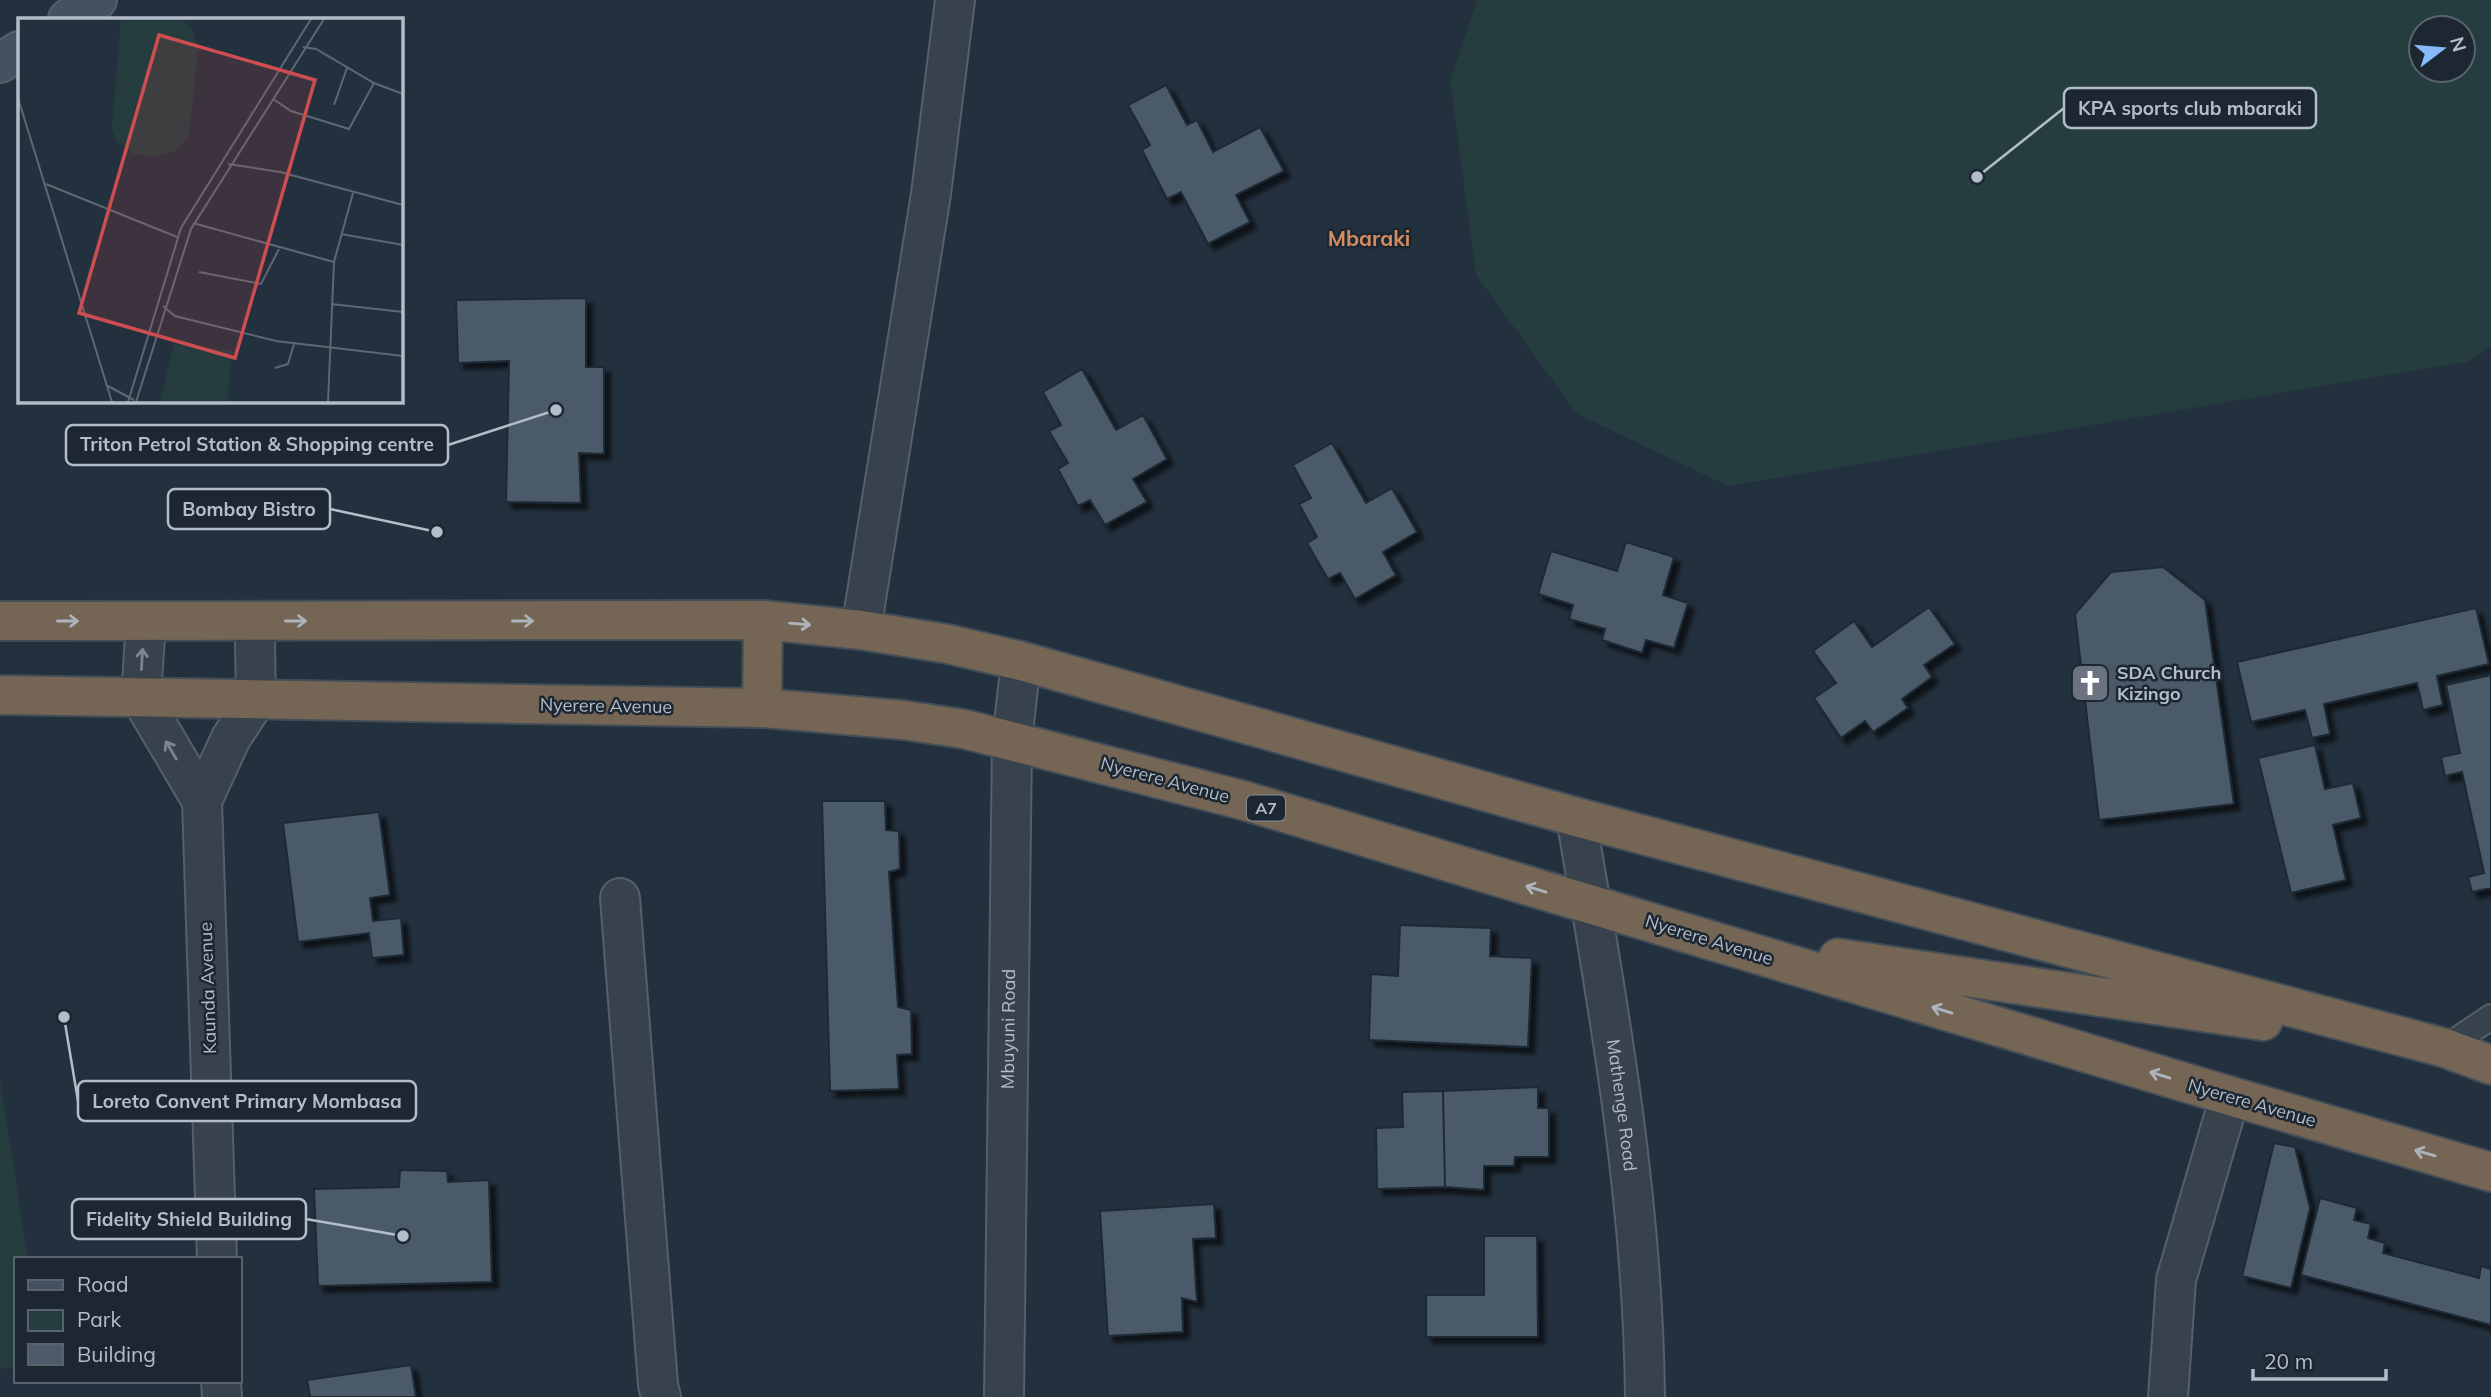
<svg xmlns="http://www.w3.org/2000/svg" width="2491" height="1397" font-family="Mulish,sans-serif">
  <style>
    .green { fill: #253d3e; fill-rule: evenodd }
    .building { fill: #4c5a69; stroke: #1e2934; stroke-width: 2; filter: url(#shadow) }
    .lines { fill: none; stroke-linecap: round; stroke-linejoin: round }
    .lane-casing { stroke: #55606b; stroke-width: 28 }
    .street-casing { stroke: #55606b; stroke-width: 42 }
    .secondary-casing { stroke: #55606b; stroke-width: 42 }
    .highway-casing { stroke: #424d58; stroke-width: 42 }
    .lane { stroke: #37424d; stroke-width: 24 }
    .street { stroke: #37424d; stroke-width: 38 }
    .secondary { stroke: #455160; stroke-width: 38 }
    .highway { stroke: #746554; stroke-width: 38 }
    .oneway { stroke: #adb4bd }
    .oneway2 { stroke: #7b8691 }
    .labels { text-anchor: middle; stroke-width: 5; stroke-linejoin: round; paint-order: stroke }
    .shield { fill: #1c2732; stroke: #86909c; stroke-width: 2 }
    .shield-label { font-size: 16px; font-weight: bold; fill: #b3bdc9 }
    .poi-label { font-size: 18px; font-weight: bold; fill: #b3bdc9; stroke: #1c2732; text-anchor: start }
    .street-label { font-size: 18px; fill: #b3bdc9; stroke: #1c2732 }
    .quarter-label { font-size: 21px; font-weight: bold; fill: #d78c60; stroke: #1c2732 }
    .inset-road { fill: none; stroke: #5d6875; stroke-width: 2 }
    .view { fill: #cd4d50; fill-opacity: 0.15; stroke: #cd4d50; stroke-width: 3.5 }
    .inset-edge { fill: none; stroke: #b3bdc9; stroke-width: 3.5 }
    .leader { fill: none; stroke: #b3bdc9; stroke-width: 2.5 }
    .callout-dot { fill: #b3bdc9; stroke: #1c2732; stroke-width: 2.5 }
    .callout { fill: #1c2732; stroke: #b3bdc9; stroke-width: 2.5 }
    .callout-label { font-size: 19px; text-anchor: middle; font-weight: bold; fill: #b3bdc9 }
  </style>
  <defs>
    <filter id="shadow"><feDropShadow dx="6" dy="6" stdDeviation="2" flood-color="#0009"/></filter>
  </defs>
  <rect width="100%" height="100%" fill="#23303d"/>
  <path class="green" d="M1477,0H2491V347L2467,362L1728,486L1577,414L1476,275L1450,80ZM2421,28H2463V70H2421Z
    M0,1079L28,1259H16V1367L0,1369Z"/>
  <path class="building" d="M1166,85L1187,125L1197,120L1213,152L1260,127L1284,171L1236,195L1250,222L1208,244L1181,192L1167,199L1142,150L1150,145L1128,105Z
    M586,298V367H604V454L579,453L581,503L506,502L509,361L458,363L456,300Z
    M1082,369L1116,430L1143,415L1167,459L1133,479L1147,502L1105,525L1090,500L1078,506L1058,469L1068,463L1049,431L1061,425L1043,392Z
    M1332,443L1366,503L1392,488L1417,532L1383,552L1396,575L1355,599L1340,573L1328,579L1307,543L1317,537L1299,504L1311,498L1293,465Z
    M1626,542L1674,557L1663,595L1688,603L1674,648L1646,640L1642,653L1602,640L1605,629L1569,619L1573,605L1538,594L1551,551L1617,571Z
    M2163,567L2205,600L2234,804L2099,820L2075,614L2111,572Z
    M1929,607L1955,644L1924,665L1932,677L1902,699L1908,708L1873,732L1865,721L1841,738L1814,698L1836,683L1813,651L1854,621L1872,647Z
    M2476,608L2489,664L2437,676L2443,705L2423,710L2417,683L2324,704L2330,734L2312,738L2305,710L2251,722L2237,662Z
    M2491,675V890V888L2472,892L2468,877L2484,873L2462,772L2445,776L2441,757L2460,753L2446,685Z
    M2315,745L2325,789L2353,783L2361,818L2333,825L2346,880L2291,893L2258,758Z
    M822,801H885L886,830L899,831L900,869L889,872L898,1007L911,1010L912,1054L897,1055L899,1089L830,1091Z
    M379,812L390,895L370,898L373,921L401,918L404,955L372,958L369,933L298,942L283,823Z
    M1400,925L1491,928L1490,956L1532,958L1528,1047L1369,1040L1371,974L1398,976Z
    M1538,1087V1108H1549V1157H1515L1514,1166H1484V1190L1445,1187L1443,1091Z
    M1443,1091L1445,1187L1377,1189L1376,1128L1403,1127L1402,1092Z
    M2274,1143L2295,1147L2310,1208L2291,1288L2242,1276Z
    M400,1170L447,1171L448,1182L489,1180L492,1282L318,1286L314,1189L399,1187Z
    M2320,1198L2357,1208L2354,1220L2371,1224L2368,1238L2385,1243L2383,1253L2479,1278L2481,1266L2491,1269V1325L2301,1275Z
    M1214,1204L1216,1238L1193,1239L1197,1302L1182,1298L1183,1332L1108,1336L1100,1211Z
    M1484,1236H1537L1538,1337H1426V1295H1484Z
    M411,1365L416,1397H310L307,1380Z"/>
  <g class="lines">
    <g class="lane-casing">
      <path id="lane" d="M2445,1048L2491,1017"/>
    </g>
    <g class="street-casing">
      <g id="street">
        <path d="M146,621L141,698L202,801"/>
        <path d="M861,630L931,194L955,0"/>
        <path id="s1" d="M1576,817C1609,1009 1643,1202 1645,1397"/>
        <path d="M620,898L658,1385L661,1397"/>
        <path d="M217,1259L202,801L231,738L256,700L255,645L258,621"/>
        <path d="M221,1381L222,1397"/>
        <path id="s2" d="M1004,1397L1012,741L1021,661"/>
        <path d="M2168,1397L2176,1280L2230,1096"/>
      </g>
    </g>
    <g class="secondary-casing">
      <path id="secondary" d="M68,19L97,0
        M0,63L19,51"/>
    </g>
    <g class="highway-casing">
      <path id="highway" d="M0,621L763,620L861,630L948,644L1021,661L1576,817L2445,1048L2491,1065
        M0,695L762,708L903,720L964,729L1242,800L2230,1096L2491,1172
        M762,708L763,620
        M1838,958L2263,1021"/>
    </g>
    <use href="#lane" class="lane"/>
    <use href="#street" class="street"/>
    <use href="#secondary" class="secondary"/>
    <use href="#highway" class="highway"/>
  </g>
  <defs><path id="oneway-shaft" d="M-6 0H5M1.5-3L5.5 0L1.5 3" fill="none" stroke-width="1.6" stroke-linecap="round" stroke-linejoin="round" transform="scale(1.75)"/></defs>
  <g class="oneway">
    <use href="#oneway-shaft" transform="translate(68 621)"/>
    <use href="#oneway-shaft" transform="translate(296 621)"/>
    <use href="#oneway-shaft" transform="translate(523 621)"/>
    <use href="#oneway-shaft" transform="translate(800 624) rotate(5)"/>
    <use href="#oneway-shaft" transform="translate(1536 889) rotate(-163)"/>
    <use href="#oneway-shaft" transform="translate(1942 1010) rotate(-163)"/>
    <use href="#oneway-shaft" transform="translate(2160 1075) rotate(-163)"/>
    <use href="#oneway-shaft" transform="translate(2425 1153) rotate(-164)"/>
  </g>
  <g class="oneway2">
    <use href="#oneway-shaft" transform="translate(142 659) rotate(-87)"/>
    <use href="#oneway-shaft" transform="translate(171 750) rotate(-120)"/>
  </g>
  <defs>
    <g id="church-square" transform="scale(2.0125)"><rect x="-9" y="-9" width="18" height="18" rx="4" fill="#6b7280" stroke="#1c2732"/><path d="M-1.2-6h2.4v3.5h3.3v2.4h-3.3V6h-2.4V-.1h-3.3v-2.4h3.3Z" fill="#fff"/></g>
  </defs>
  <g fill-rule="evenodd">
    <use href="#church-square" x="2090" y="683"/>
  </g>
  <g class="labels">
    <rect class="shield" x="1247" y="795.5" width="38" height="25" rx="5"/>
    <g class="shield-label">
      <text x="1266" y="814">A7</text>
    </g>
    <g class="poi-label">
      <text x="2117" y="679">SDA Church<tspan x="2117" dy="21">Kizingo</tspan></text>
    </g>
    <g class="street-label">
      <text transform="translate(606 706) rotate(1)" y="6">Nyerere Avenue</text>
      <text transform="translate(1165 780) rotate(15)" y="6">Nyerere Avenue</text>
      <text transform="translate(1709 940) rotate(17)" y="6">Nyerere Avenue</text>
      <text transform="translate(208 988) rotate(-92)" y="6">Kaunda Avenue</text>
      <text dy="6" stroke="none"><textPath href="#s2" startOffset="368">Mbuyuni Road</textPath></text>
      <text transform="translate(2252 1103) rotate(16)" y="6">Nyerere Avenue</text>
      <text dy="6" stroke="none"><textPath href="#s1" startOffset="292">Mathenge Road</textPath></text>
    </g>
    <g class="quarter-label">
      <text x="1369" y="246">Mbaraki</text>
    </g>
  </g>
  <g transform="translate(18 18)">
    <rect width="385" height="385" fill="#23303d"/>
    <path d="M103,1H164L175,13L180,31L171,118L158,132L139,139L116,136L99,124L94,111ZM156,326L214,333L209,384H142Z" fill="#253d3e"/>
    <path class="inset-road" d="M285,29L298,31L356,65L385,76M0,80L94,384M255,81L273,93L331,111L356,65M316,87L329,50M210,146L262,154L385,187M28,166L159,219M175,205L316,244L310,384M323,216L385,227M316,244L335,175M181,254L243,266L261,231M313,286L385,294M145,288L157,298L258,323L385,338M257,350L270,346L276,326M90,368L116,382M110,384L163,210L293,1M118,384L173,211L306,1"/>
    <path class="view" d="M141,17L297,62L217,340L61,295Z"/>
    <rect width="385" height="385" class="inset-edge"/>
  </g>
  <path class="leader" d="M1977 177L2064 108M556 410L448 445M437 532L330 509M64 1017L78 1101M403 1236L306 1219"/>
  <g class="callout-dot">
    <circle cx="1977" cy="177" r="7"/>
    <circle cx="556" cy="410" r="7"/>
    <circle cx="437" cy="532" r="7"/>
    <circle cx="64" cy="1017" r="7"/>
    <circle cx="403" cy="1236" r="7"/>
  </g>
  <g class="callout">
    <rect x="2064" y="88" width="252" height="40" rx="7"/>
    <rect x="66" y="425" width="382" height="40" rx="7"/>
    <rect x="168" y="489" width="162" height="40" rx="7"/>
    <rect x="78" y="1081" width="338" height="40" rx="7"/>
    <rect x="72" y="1199" width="234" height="40" rx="7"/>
  </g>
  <g class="callout-label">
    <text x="2190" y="115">KPA sports club mbaraki</text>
    <text x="257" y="451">Triton Petrol Station &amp; Shopping centre</text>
    <text x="249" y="516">Bombay Bistro</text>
    <text x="247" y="1108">Loreto Convent Primary Mombasa</text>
    <text x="189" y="1226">Fidelity Shield Building</text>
  </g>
  <rect x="14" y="1257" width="228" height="126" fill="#1c2732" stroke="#58636e" stroke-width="2"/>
  <rect x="28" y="1280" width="35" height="10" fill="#455160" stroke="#58636e" stroke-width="2"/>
  <text x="77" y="1292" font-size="21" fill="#b3bdc9">Road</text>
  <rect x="28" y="1310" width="35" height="21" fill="#253d3e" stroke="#58636e" stroke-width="2"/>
  <text x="77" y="1327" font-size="21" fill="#b3bdc9">Park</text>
  <rect x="28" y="1344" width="35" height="21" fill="#4c5a69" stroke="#58636e" stroke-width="2"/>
  <text x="77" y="1362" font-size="21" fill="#b3bdc9">Building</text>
  <g transform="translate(2442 49) rotate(74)"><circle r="33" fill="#1c2732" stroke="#58636e" stroke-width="2"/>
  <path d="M0-5L12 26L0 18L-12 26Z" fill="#86bafa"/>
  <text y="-10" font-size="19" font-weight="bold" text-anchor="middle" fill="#b3bdc9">N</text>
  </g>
  <path d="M2253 1369v10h133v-10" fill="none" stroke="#b3bdc9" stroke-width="3.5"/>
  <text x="2264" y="1369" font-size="21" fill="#b3bdc9" stroke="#1c2732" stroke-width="5" paint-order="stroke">20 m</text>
</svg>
